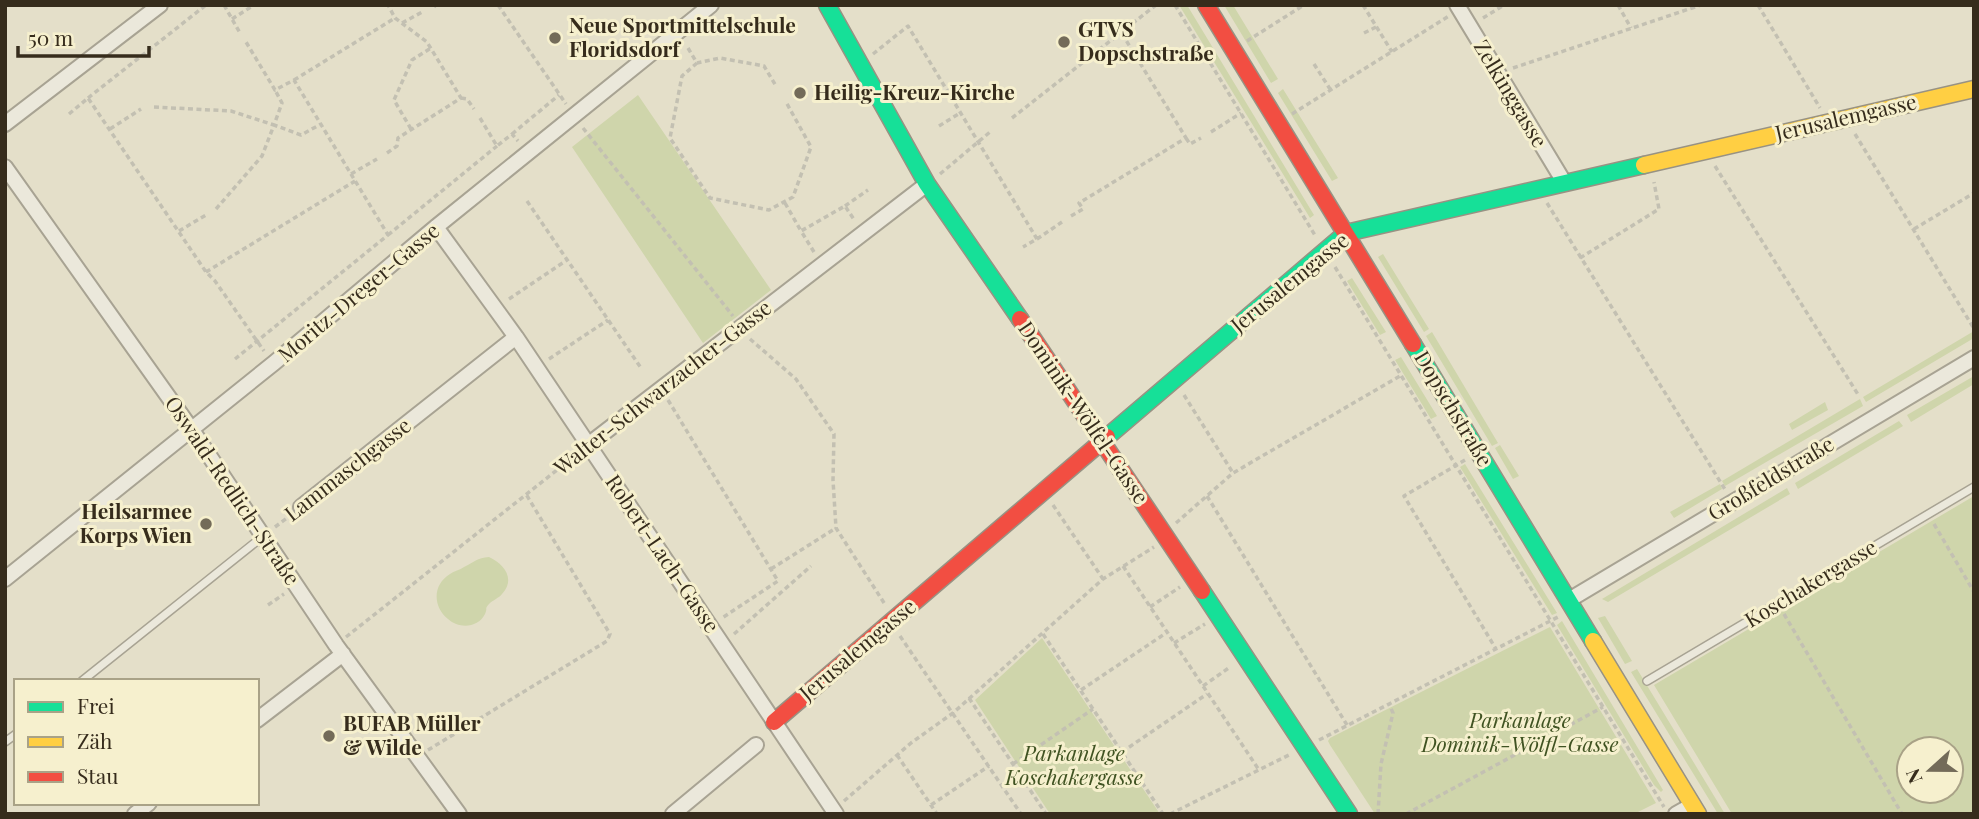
<svg xmlns="http://www.w3.org/2000/svg" width="1979" height="819" font-family="'Playfair Display',serif">
  <style>
    .green { fill: #cfd5ab; fill-rule: evenodd }
    .lines { fill: none; stroke-linecap: round; stroke-linejoin: round }
    .lane-casing { stroke: #a8a393; stroke-width: 10 }
    .street-casing { stroke: #a8a393; stroke-width: 18 }
    .fast-casing { stroke: #989283; stroke-width: 19 }
    .slow-casing { stroke: #989283; stroke-width: 19 }
    .jam-casing { stroke: #989283; stroke-width: 19 }
    .path { stroke: #c3c0b2; stroke-width: 3.5; stroke-dasharray: 5 3.5; stroke-linecap: butt }
    .lane { stroke: #ebe8db; stroke-width: 7 }
    .street { stroke: #ebe8db; stroke-width: 14 }
    .fast { stroke: #16e098; stroke-width: 16 }
    .slow { stroke: #ffcf43; stroke-width: 16 }
    .jam { stroke: #f24e42; stroke-width: 16 }
    .poi-dot { fill: #736b59; stroke: #f6f0ce; stroke-width: 2.5 }
    .labels { text-anchor: middle; stroke-width: 6; stroke-linejoin: round; paint-order: stroke }
    .poi-label { font-size: 21px; font-weight: bold; fill: #362c1c; stroke: #f6f0ce; text-anchor: start }
    .street-label { font-size: 21px; fill: #362c1c; stroke: #f6f0ce }
    .park-label { font-size: 21px; font-style: italic; fill: #405322; stroke: #f6f0ce }
  </style>
  <rect width="100%" height="100%" fill="#e4dfc9"/>
  <path class="green" d="M1179,5H1187L1314,215L1310,218Z
    M1224,5H1233L1278,79L1271,83Z
    M1283,89L1338,178L1332,181L1278,93Z
    M638,95L771,290L703,343L572,147Z
    M1383,254L1429,329L1424,332L1378,257Z
    M1352,278L1386,332L1380,335L1347,281Z
    M1974,331V338L1866,402L1863,397Z
    M1432,332L1498,443L1492,446L1426,336Z
    M1401,357L1437,416L1431,419L1395,360Z
    M1974,376V384L1911,422L1907,415Z
    M1860,399L1863,406L1725,486L1722,481Z
    M1825,402L1828,410L1792,430L1789,424Z
    M1899,421L1903,426L1798,489L1795,483Z
    M1500,445L1519,476L1513,479L1495,448Z
    M1465,464L1557,613L1552,615L1460,467Z
    M1720,484L1722,489L1674,518L1670,512Z
    M1787,488L1790,494L1608,602L1602,599Z
    M1974,496V814H1732L1654,685ZM1909,749H1951V791H1909Z
    M489,557C504,564 516,579 502,594C499,598 493,600 489,604C484,610 488,607 485,614C478,628 459,629 448,619C433,607 432,585 450,574C454,571 460,570 464,567C474,562 477,558 489,557Z
    M1605,616L1632,661L1625,664L1598,618Z
    M1562,621L1663,790L1661,792L1654,785L1557,625Z
    M1550,627L1656,803L1634,814H1375L1330,745L1328,741L1330,738Z
    M1042,638L1160,814H1050L975,700Z
    M1637,669L1725,814H1718L1631,672Z"/>
  <g class="lines">
    <g class="lane-casing">
      <path id="lane" d="M82,681L262,537
        M1647,681L1974,487
        M5,742L16,734"/>
    </g>
    <g class="street-casing">
      <path id="street" d="M1457,5L1564,182
        M5,124L160,5
        M5,167L192,430L336,645L459,814
        M436,227L516,337L836,814
        M588,445L927,184
        M301,507L516,337
        M5,579L274,363L436,227L711,5
        M1569,600L1974,358
        M257,720L343,654
        M135,814L149,803
        M673,814L756,745
        M1676,814L1692,805"/>
    </g>
    <g class="fast-casing">
      <path id="fast" d="M827,5L927,184L1020,319
        M1413,344L1593,641
        M1107,437L1346,233L1644,165
        M1202,591L1349,814"/>
    </g>
    <g class="slow-casing">
      <path id="slow" d="M1644,165L1974,89
        M1593,641L1698,814"/>
    </g>
    <g class="jam-casing">
      <path id="jam" d="M1206,5L1413,344
        M1020,319L1202,591
        M774,722L1107,437"/>
    </g>
    <path class="path" d="M224,5L240,33
      M498,5L566,104
      M1175,5L1316,237
      M1363,5L1392,52
      M1618,5L1631,28
      M1758,5L1820,108
      M434,7L436,5
      M1483,18L1504,5
      M232,19L254,5
      M402,23L424,11
      M1364,33L1376,27
      M1247,41L1304,5
      M688,48L697,63L720,58L764,66L776,86
      M873,54L908,26L1037,239L1023,247
      M697,63L682,76L670,138L710,198L769,210L793,197L811,147L786,102
      M1314,64L1330,89
      M1513,68L1701,5
      M294,80L395,18
      M88,98L206,5
      M461,98L467,99L474,109
      M154,107L231,111L274,125L282,103L275,90
      M69,114L88,98L206,272L215,281L264,351
      M1292,114L1449,16
      M480,118L497,146L512,134L518,141
      M1012,118L1156,5
      M939,126L960,113
      M583,128L733,316
      M110,129L141,109
      M411,129L394,100L412,60L431,48
      M1211,132L1241,113
      M512,134L559,95
      M1855,134L1973,327
      M1186,138L1190,144L1201,138
      M387,153L397,146L398,138L461,98L427,42L395,18L388,5
      M1715,166L1859,396
      M351,174L377,159
      M940,174L990,132
      M527,201L641,368
      M785,203L801,231
      M1547,203L1726,491
      M845,206L868,190
      M216,209L262,156L274,125L301,135L321,124
      M1071,216L1083,209L1079,203L1186,138L1121,32
      M1914,229L1974,193
      M179,231L206,215
      M388,235L497,146
      M1037,239L1062,222
      M814,252L801,231L845,206L855,221
      M1580,258L1659,209L1654,182
      M1335,267L1664,807
      M206,272L355,181
      M509,299L567,260
      M750,339L796,379L834,434L833,480L836,528L886,606
      M235,359L388,235L294,80L275,90L246,42
      M549,359L608,320
      M1184,395L1233,473
      M668,400L778,581L722,618
      M1465,460L1404,496L1496,649
      M1207,496L1347,725
      M1053,505L1103,579
      M1176,523L1233,473L1400,376
      M1934,524L1974,592
      M275,527L291,515
      M1123,566L1259,770
      M771,569L836,528
      M268,605L284,594
      M1150,607L1180,587
      M1784,614L1902,814
      M734,634L811,566
      M1043,634L1163,814
      M900,636L1021,814
      M346,637L576,455
      M1174,643L1205,624
      M1203,686L1230,667
      M1081,690L1166,633
      M969,698L1046,814
      M1319,740L1558,617
      M428,750L607,641L610,634L526,494
      M1122,752L1207,694
      M897,755L937,814
      M1013,764L1093,709
      M844,801L911,743L953,713L1103,579L1154,547
      M931,805L989,766
      M1170,814L1291,754
      M1378,814L1381,764L1393,713L1389,704
      M1406,814L1603,707"/>
    <use href="#lane" class="lane"/>
    <use href="#street" class="street"/>
    <use href="#fast" class="fast"/>
    <use href="#slow" class="slow"/>
    <use href="#jam" class="jam"/>
  </g>
  <g class="poi-dot">
    <circle cx="555" cy="38" r="7"/>
    <circle cx="1064" cy="42" r="7"/>
    <circle cx="800" cy="93" r="7"/>
    <circle cx="206" cy="524" r="7"/>
    <circle cx="329" cy="736" r="7"/>
  </g>
  <g class="labels">
    <g class="poi-label">
      <text x="569" y="33">Neue Sportmittelschule<tspan x="569" dy="24">Floridsdorf</tspan></text>
      <text x="1078" y="37">GTVS<tspan x="1078" dy="24">Dopschstraße</tspan></text>
      <text x="814" y="100">Heilig-Kreuz-Kirche</text>
      <text x="192" y="519" text-anchor="end">Heilsarmee<tspan x="192" dy="24">Korps Wien</tspan></text>
      <text x="343" y="731">BUFAB Müller<tspan x="343" dy="24">&amp; Wilde</tspan></text>
    </g>
    <g class="street-label">
      <text transform="translate(1510 94) rotate(59)" y="7">Zelkinggasse</text>
      <text transform="translate(1846 118) rotate(-13)" y="7">Jerusalemgasse</text>
      <text transform="translate(1290 283) rotate(-39)" y="7">Jerusalemgasse</text>
      <text transform="translate(359 293) rotate(-40)" y="7">Moritz-Dreger-Gasse</text>
      <text transform="translate(663 388) rotate(-38)" y="7">Walter-Schwarzacher-Gasse</text>
      <text transform="translate(1453 409) rotate(59)" y="7">Dopschstraße</text>
      <text transform="translate(1083 413) rotate(56)" y="7">Dominik-Wölfel-Gasse</text>
      <text transform="translate(348 470) rotate(-38)" y="7">Lammaschgasse</text>
      <text transform="translate(1771 479) rotate(-31)" y="7">Großfeldstraße</text>
      <text transform="translate(232 491) rotate(56)" y="7">Oswald-Redlich-Straße</text>
      <text transform="translate(662 554) rotate(56)" y="7">Robert-Lach-Gasse</text>
      <text transform="translate(1811 584) rotate(-31)" y="7">Koschakergasse</text>
      <text transform="translate(858 650) rotate(-40)" y="7">Jerusalemgasse</text>
    </g>
    <g class="park-label">
      <text x="1520" y="728">Parkanlage<tspan x="1520" dy="24">Dominik-Wölfl-Gasse</tspan></text>
      <text x="1074" y="761">Parkanlage<tspan x="1074" dy="24">Koschakergasse</tspan></text>
    </g>
  </g>
  <rect width="1979" height="819" fill="none" stroke="#362c1c" stroke-width="14"/>
  <rect x="14" y="679" width="245" height="126" fill="#f6f0ce" stroke="#a9a287" stroke-width="2"/>
  <rect x="28" y="702" width="35" height="10" fill="#16e098" stroke="#a9a287" stroke-width="2"/>
  <text x="77" y="714" font-size="21" fill="#362c1c">Frei</text>
  <rect x="28" y="737" width="35" height="10" fill="#ffcf43" stroke="#a9a287" stroke-width="2"/>
  <text x="77" y="749" font-size="21" fill="#362c1c">Zäh</text>
  <rect x="28" y="772" width="35" height="10" fill="#f24e42" stroke="#a9a287" stroke-width="2"/>
  <text x="77" y="784" font-size="21" fill="#362c1c">Stau</text>
  <g transform="translate(1930 770) rotate(249)"><circle r="33" fill="#f6f0ce" stroke="#a9a287" stroke-width="2"/>
  <path d="M0-5L12 26L0 18L-12 26Z" fill="#736b59"/>
  <text y="-10" font-size="19" font-weight="bold" text-anchor="middle" fill="#362c1c">N</text>
  </g>
  <path d="M18 46v10h131v-10" fill="none" stroke="#362c1c" stroke-width="3.5"/>
  <text x="28" y="46" font-size="21" fill="#362c1c" stroke="#f6f0ce" stroke-width="5" paint-order="stroke">50 m</text>
</svg>
